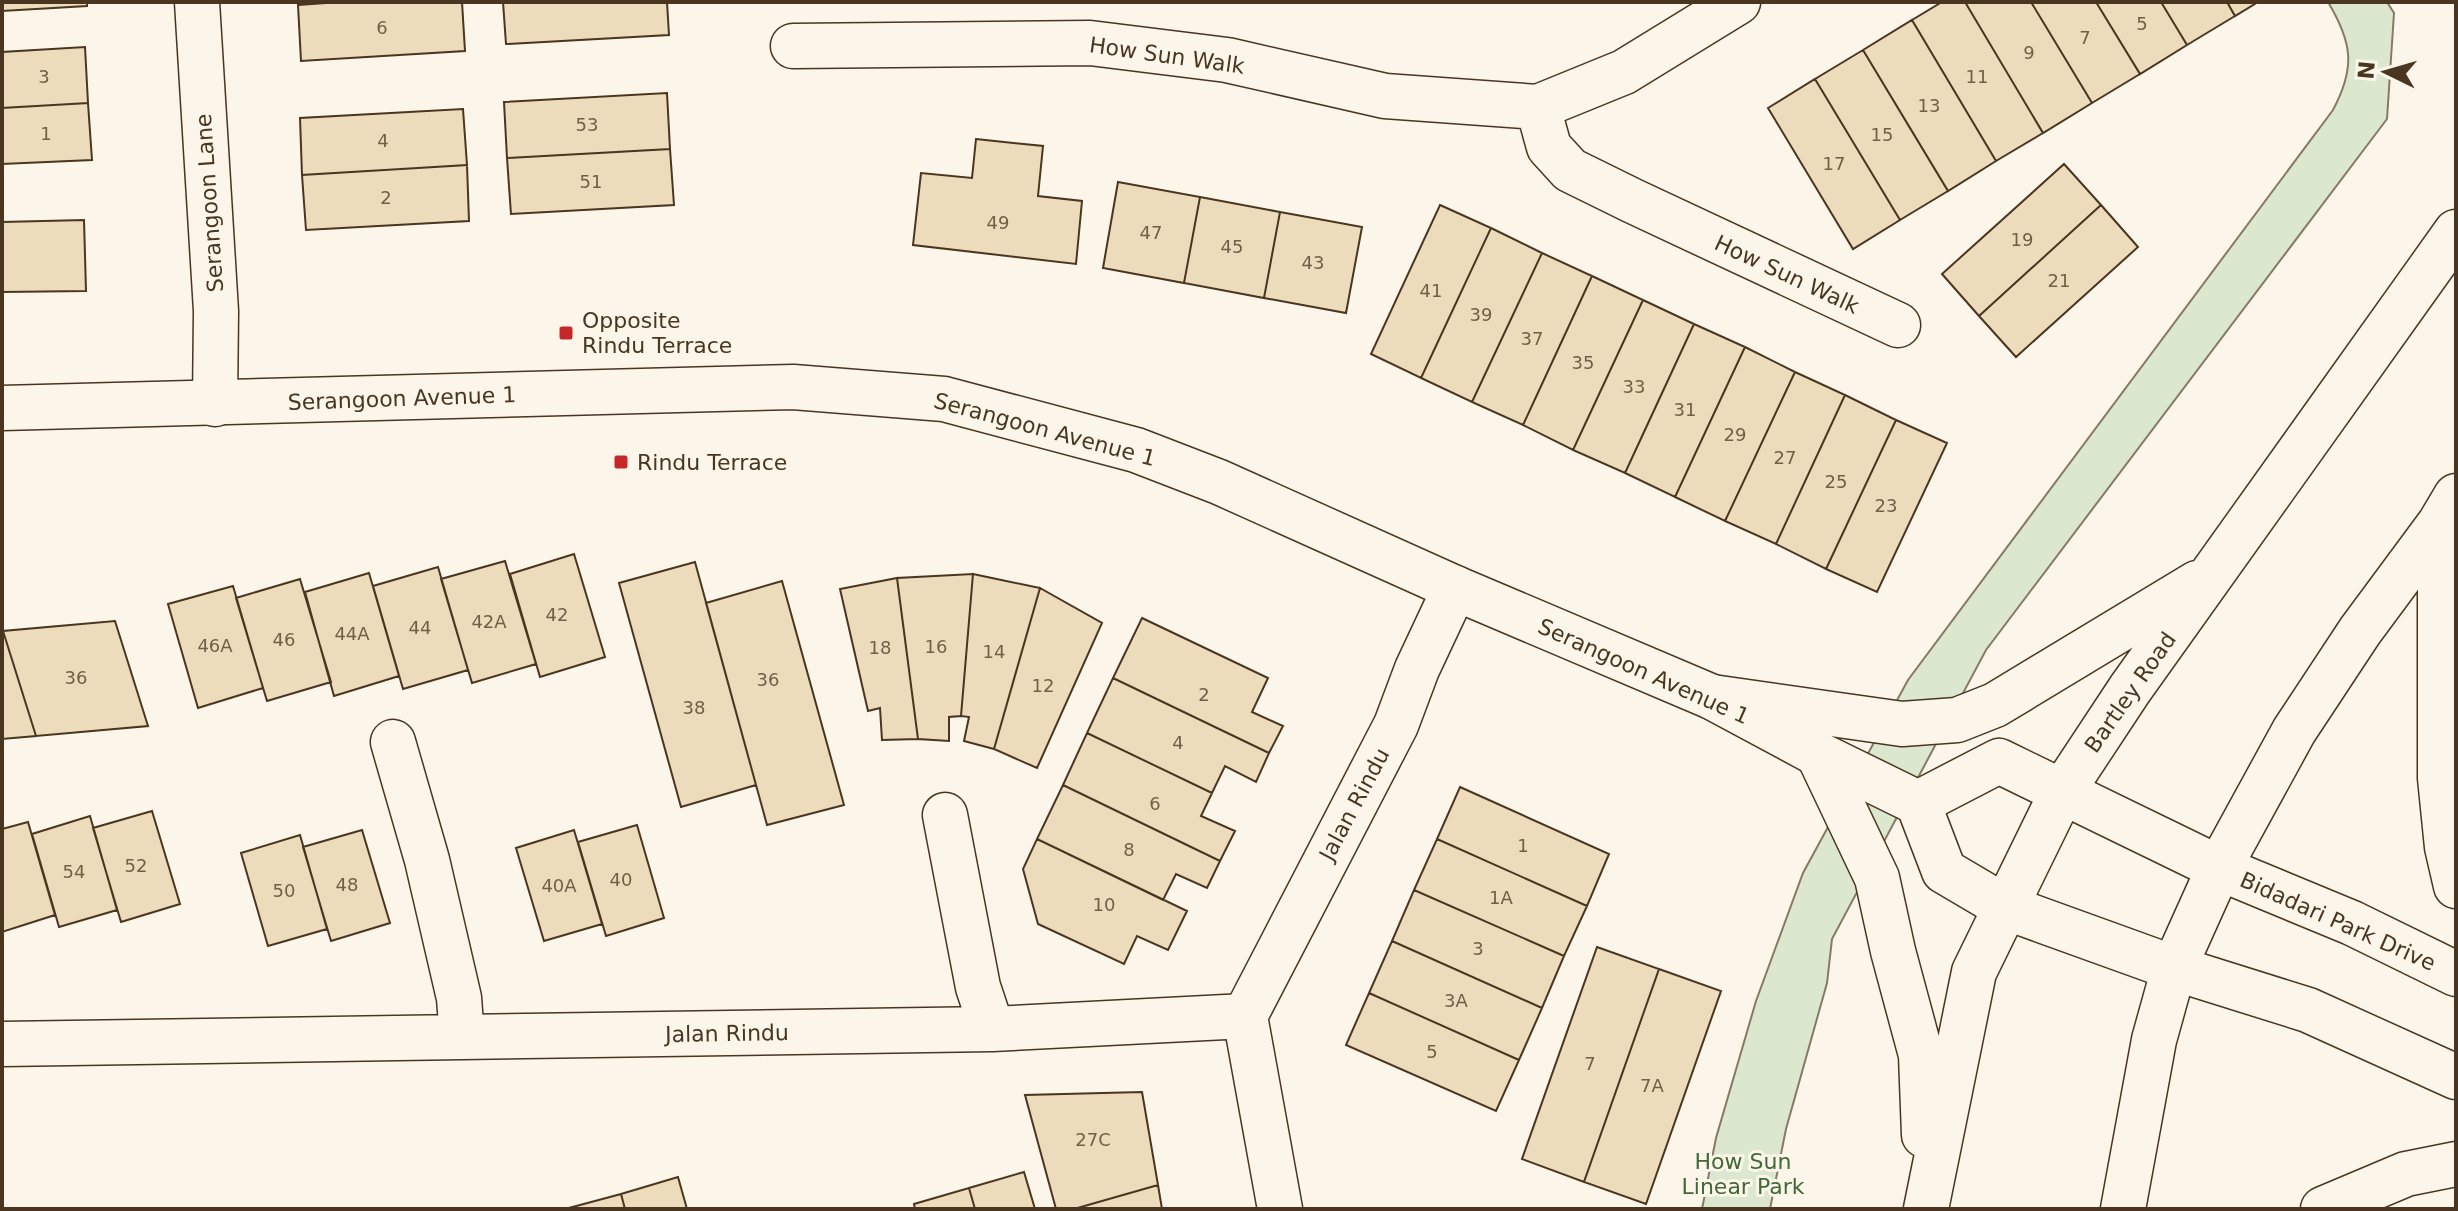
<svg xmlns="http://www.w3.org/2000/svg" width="2458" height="1211" font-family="'DejaVu Sans',sans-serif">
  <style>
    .green { fill: #dce7d0; stroke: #887966; stroke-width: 2 }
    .building { fill: #ecdcbc; stroke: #4a3520; stroke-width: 2 }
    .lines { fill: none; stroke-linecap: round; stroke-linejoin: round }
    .street-casing { stroke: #4a3520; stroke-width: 47 }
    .secondary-casing { stroke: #4a3520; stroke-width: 47 }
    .highway-casing { stroke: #4a3520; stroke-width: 47 }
    .street { stroke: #fbf6e9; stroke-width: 44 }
    .secondary { stroke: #fbf6e9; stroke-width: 44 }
    .highway { stroke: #fbf6e9; stroke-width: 44 }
    .poi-dot { fill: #c62828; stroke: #fbf6e9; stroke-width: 3 }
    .labels { text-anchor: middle; stroke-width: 6; stroke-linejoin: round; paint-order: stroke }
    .number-label { font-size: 18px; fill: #725f47 }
    .street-label { font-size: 22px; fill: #4a3520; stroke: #fbf6e9 }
    .poi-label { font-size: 22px; fill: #4a3520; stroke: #fbf6e9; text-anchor: start }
    .park-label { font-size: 22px; fill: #436837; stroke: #fbf6e9 }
  </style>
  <rect width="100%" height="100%" fill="#fbf6e9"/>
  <path class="green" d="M2328,2H2387L2394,13L2387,119L1986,650L1832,939L1827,983L1786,1129L1770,1209H1702L1716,1138L1756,1001L1803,873L1908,680L2333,110C2356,67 2352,42 2328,2Z"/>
  <path class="building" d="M2,2H87V6L2,11Z
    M340,2H462L465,51L301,61L298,5Z
    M503,2H667L669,35L506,44Z
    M1942,2H1965L2043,133L1996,161L1912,20Z
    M1965,2H2031L2092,103L2043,133Z
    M2031,2H2096L2140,74L2092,103Z
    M2096,2H2161L2187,45L2140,74Z
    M2161,2H2227L2235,16L2187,45Z
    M2227,2H2258L2235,16Z
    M1912,20L1996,161L1948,191L1863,50Z
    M85,47L88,103L2,108V52Z
    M1863,50L1948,191L1900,220L1815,79Z
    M1815,79L1900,220L1853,249L1768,108Z
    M667,93L670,149L507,158L504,102Z
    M88,103L92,160L2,164V108Z
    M463,109L467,165L302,175L300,118Z
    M976,139L1043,146L1038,196L1082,201L1076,264L913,245L921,173L972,178Z
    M670,149L674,205L511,214L507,158Z
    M2064,164L2101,205L1979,316L1942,274Z
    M467,165L469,221L306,230L302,175Z
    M1118,182L1200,197L1184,283L1103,268Z
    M1200,197L1280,212L1264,298L1184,283Z
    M1440,205L1491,228L1421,378L1371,354Z
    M2101,205L2138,247L2016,357L1979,316Z
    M1280,212L1362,227L1346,313L1264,298Z
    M84,220L86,291L2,292V222Z
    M1491,228L1542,253L1472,402L1421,378Z
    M1542,253L1592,276L1523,425L1472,402Z
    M1592,276L1643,300L1573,450L1523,425Z
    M1643,300L1694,324L1625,473L1573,450Z
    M1694,324L1745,347L1675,497L1625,473Z
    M1745,347L1795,372L1725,521L1675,497Z
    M1795,372L1845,395L1776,544L1725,521Z
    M1845,395L1896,420L1826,569L1776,544Z
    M1896,420L1947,443L1877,592L1826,569Z
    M574,554L605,657L540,677L510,574Z
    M505,561L536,664L472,683L441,579Z
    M695,562L756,785L681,807L619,583Z
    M438,567L468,670L403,689L373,586Z
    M369,573L399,676L334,696L305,592Z
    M973,574L961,716L949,717V741L918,739L897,578Z
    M973,574L1040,588L994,749L964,741L969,717L961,716Z
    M897,578L918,739L882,740L880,708L868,711L840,589Z
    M300,579L331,682L267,701L236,598Z
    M782,581L844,805L767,825L706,603Z
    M233,586L263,688L198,708L168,604Z
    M1040,588L1102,623L1037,768L994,749Z
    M1142,618L1268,678L1252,712L1283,726L1269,753L1113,678Z
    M115,621L148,726L36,736L3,631Z
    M2,631H3L36,736L2,739Z
    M1113,678L1269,753L1256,782L1225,766L1212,793L1087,733Z
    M1087,733L1212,793L1201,816L1235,831L1220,861L1063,785Z
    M1063,785L1220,861L1207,888L1176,874L1163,900L1037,839Z
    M1460,787L1609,854L1587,906L1437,839Z
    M152,811L180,904L121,922L93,828Z
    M90,816L117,910L59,927L32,834Z
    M28,822L55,915L2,932V829Z
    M637,825L664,918L606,936L578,842Z
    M362,830L390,923L331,941L303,847Z
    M574,830L602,924L544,941L516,848Z
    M300,835L327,929L268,946L241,853Z
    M1037,839L1187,911L1168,950L1137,936L1124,964L1038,924L1023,869Z
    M1437,839L1587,906L1564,956L1414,890Z
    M1414,890L1564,956L1542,1008L1392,941Z
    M1392,941L1542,1008L1519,1060L1369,993Z
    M1597,947L1659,969L1584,1182L1522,1159Z
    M1659,969L1721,991L1646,1204L1584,1182Z
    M1369,993L1519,1060L1496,1111L1346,1045Z
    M1142,1092L1158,1185L1074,1209H1056L1025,1095Z
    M1024,1172L1035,1209H975L969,1188Z
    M678,1177L687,1209H625L621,1194Z
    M1158,1185L1162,1209H1074Z
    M969,1188L975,1209H915L914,1204Z
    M621,1194L625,1209H565Z"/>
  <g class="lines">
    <g class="street-casing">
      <path id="street" d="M197,2L216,311L215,404
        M793,46L1090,43L1227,60L1385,96L1538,107L1624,72L1738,2
        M1538,107L1549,147L1570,170L1633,201L1898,325
        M393,742L427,860L459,998L462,1037
        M945,815L978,987L992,1029
        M2,1044L992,1029L1245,1016
        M1280,1209L1245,1016L1396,725L1417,669L1455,588"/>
    </g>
    <g class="secondary-casing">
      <path id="secondary" d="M2,408L793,387L944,399L1136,450L1219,482L1455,588L1712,697L1818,754L1918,803L1944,871L2005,907L2174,968L2308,1010L2456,1077
        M1918,803L1999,761L2219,868L2352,923L2456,974"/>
    </g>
    <g class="highway-casing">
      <path id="highway" d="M2440,523V778L2447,847L2456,886
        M1712,697L1902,724L1957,720L1995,705L2197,583
        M1818,754L1877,878L1893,951L1921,1055L1924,1135
        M1926,1209L1974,972L2062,792L2130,689L2456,232
        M2123,1209L2154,1040L2174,968L2219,868L2294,731L2360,631L2440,523L2456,496
        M2323,1209L2406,1174L2456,1164"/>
    </g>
    <use href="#street" class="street"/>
    <use href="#secondary" class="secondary"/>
    <use href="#highway" class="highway"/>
  </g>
  <g class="poi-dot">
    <rect x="558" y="325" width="16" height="16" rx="4"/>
    <rect x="613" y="454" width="16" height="16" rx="4"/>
  </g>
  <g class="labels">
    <g class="number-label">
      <text x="2142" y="30">5</text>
      <text x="382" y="34">6</text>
      <text x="2085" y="44">7</text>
      <text x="2029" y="59">9</text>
      <text x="44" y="83">3</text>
      <text x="1977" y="83">11</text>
      <text x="1929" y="112">13</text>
      <text x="587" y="131">53</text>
      <text x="46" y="140">1</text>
      <text x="1882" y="141">15</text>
      <text x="383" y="147">4</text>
      <text x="1834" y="170">17</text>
      <text x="591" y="188">51</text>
      <text x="386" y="204">2</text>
      <text x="998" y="229">49</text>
      <text x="1151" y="239">47</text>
      <text x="2022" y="246">19</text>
      <text x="1232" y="253">45</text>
      <text x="1313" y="269">43</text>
      <text x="2059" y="287">21</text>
      <text x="1431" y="297">41</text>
      <text x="1481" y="321">39</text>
      <text x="1532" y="345">37</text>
      <text x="1583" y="369">35</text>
      <text x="1634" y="393">33</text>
      <text x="1685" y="416">31</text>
      <text x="1735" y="441">29</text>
      <text x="1785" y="464">27</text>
      <text x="1836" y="488">25</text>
      <text x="1886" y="512">23</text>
      <text x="557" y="621">42</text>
      <text x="489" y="628">42A</text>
      <text x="420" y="634">44</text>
      <text x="352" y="640">44A</text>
      <text x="284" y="646">46</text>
      <text x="215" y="652">46A</text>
      <text x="936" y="653">16</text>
      <text x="880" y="654">18</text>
      <text x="994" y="658">14</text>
      <text x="76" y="684">36</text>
      <text x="768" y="686">36</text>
      <text x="1043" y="692">12</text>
      <text x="1204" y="701">2</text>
      <text x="694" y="714">38</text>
      <text x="1178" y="749">4</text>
      <text x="1155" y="810">6</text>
      <text x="1523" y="852">1</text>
      <text x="1129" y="856">8</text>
      <text x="136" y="872">52</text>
      <text x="74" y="878">54</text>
      <text x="621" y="886">40</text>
      <text x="347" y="891">48</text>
      <text x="559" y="892">40A</text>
      <text x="284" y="897">50</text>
      <text x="1501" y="904">1A</text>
      <text x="1104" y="911">10</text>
      <text x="1478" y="955">3</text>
      <text x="1456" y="1007">3A</text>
      <text x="1432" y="1058">5</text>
      <text x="1590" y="1070">7</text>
      <text x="1652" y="1092">7A</text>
      <text x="1093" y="1146">27C</text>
    </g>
    <g class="street-label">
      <text transform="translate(1167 55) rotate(8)" y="8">How Sun Walk</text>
      <text transform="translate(209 203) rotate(-94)" y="8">Serangoon Lane</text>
      <text transform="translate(1787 274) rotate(25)" y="8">How Sun Walk</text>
      <text transform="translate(402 398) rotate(-2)" y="8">Serangoon Avenue 1</text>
      <text transform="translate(1045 429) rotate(15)" y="8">Serangoon Avenue 1</text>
      <text transform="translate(1644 671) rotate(24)" y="8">Serangoon Avenue 1</text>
      <text transform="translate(2130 692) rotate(-55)" y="8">Bartley Road</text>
      <text transform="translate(1354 804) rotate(-62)" y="8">Jalan Rindu</text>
      <text transform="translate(2338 921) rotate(24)" y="8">Bidadari Park Drive</text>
      <text transform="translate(727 1033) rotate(-1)" y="8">Jalan Rindu</text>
    </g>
    <g class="poi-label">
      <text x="582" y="328">Opposite<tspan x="582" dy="25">Rindu Terrace</tspan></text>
      <text x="637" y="470">Rindu Terrace</text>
    </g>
    <g class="park-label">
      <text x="1743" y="1169">How Sun<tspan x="1743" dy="25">Linear Park</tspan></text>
    </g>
  </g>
  <rect width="2458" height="1211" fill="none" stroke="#4a3520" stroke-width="8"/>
  <g transform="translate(2386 72) rotate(275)" stroke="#fbf6e9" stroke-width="6" paint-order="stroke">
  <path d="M0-6L14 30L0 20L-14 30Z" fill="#4a3520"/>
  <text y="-12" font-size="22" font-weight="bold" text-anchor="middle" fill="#4a3520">N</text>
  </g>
</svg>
